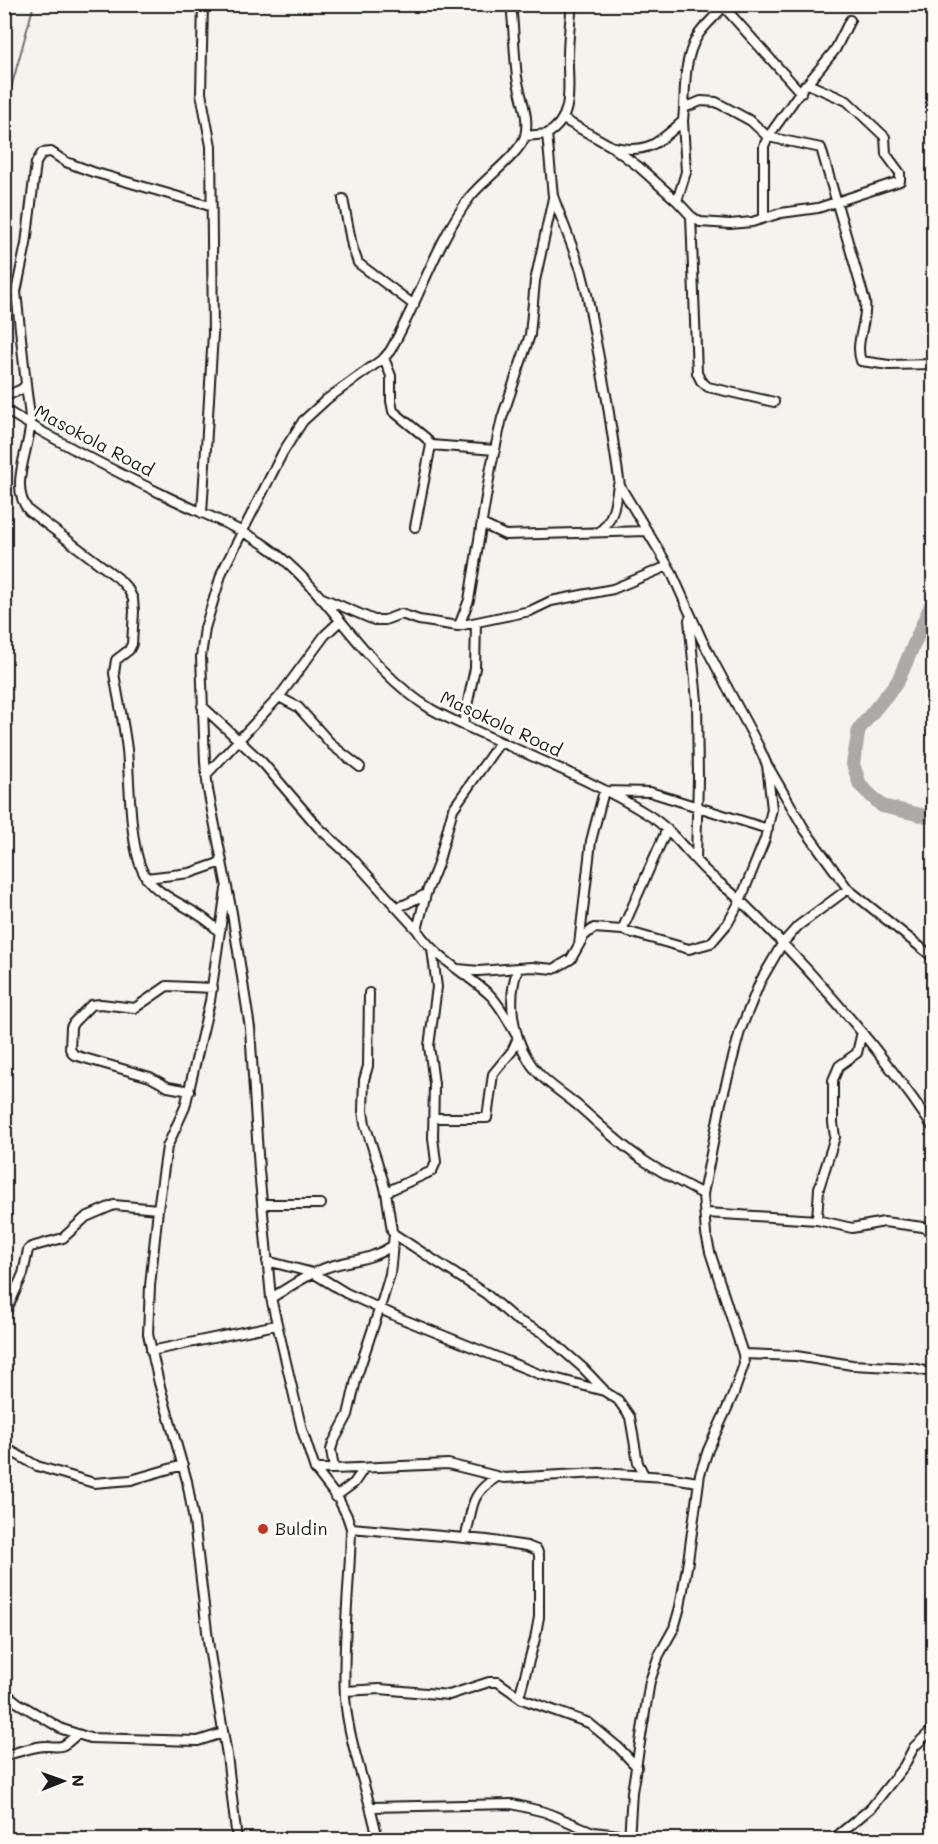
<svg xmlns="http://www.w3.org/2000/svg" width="938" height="1844" font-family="Mali,sans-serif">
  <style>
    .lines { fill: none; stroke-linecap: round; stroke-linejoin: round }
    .stream { stroke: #72716f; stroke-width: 2 }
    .river { stroke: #abaaa6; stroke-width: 14 }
    .street-casing { stroke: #1c1c1c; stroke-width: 12 }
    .street { stroke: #fdfcf7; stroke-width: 8 }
    .poi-dot { fill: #c8321e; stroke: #fdfcf7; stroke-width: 2 }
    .labels { text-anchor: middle; stroke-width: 5; stroke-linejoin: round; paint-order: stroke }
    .street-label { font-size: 18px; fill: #1c1c1c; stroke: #fdfcf7 }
    .poi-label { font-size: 18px; fill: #1c1c1c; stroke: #fdfcf7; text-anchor: start }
  </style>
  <rect width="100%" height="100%" fill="#f4f3ee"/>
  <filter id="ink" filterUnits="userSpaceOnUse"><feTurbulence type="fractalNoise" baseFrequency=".0167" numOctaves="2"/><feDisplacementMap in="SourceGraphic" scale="12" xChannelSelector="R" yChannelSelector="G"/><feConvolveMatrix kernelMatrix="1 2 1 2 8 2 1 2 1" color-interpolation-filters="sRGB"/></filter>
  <g filter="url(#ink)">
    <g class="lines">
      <path class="stream" d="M4,114L34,4"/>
      <path class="river" d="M934,598L898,681L859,729L853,764L860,785L882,806L934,818"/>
      <g class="street-casing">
        <path id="street" d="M724,7L801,93
          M807,84L835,50L850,20
          M684,108L701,101L716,102L751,121L768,137L821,148L865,301C868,321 854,342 861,361L889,365L934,364
          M563,119L611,146L639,167L677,201L691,216L700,222L730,224L752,222L781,213L818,208L900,181V173L886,154L885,137L847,101L808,84L805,85L768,137L764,146V218
          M547,134C576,117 567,85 568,57C568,39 570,22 572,4
          M525,136L547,134L553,196L581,270L587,294L607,400L620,486L670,569L702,640L759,747L767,765L772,809L765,839L740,901L728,923L711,943L689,949L622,930
          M614,147C648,154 658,143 683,121C686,94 682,62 697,37C704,25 717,16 725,4
          M343,199L352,246L358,263L414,305
          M677,201L686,172L683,121
          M691,216L697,373L701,381L708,387L774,402
          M384,358L391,376V401L393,411L426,438L431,445L415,527
          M26,384C27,398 31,414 30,427C28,453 9,488 29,511L118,578L128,589L133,599L134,611L132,644L129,650L116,660L114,673C118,698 124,724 127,750C130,781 129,853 146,877C161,900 200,909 219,932
          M4,397L22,389L26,384L16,292L26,244L36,163L42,153L51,152L66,162L93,172L210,206
          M4,409C57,442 112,470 168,497C200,513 235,525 265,545C329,589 362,667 431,709C452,721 475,730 496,740C547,763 600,785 647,814C672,829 687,853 708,873C718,882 729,890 740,900C811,970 878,1045 934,1129
          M431,445L495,450
          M202,513L213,334L211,146L201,93L203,4
          M482,524L505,535L647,531
          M599,532C614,520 615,503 618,485
          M320,597L374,620H385L401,614L419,620L458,626L460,623L469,600L491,467L502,418L530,335L535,281L553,198
          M689,620L697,701L698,778L696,860
          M458,626L530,611L551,601L613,589L668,566
          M279,697L298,707L333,746L360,767
          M202,706L263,763L318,827L352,858L396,907L406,904L426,894L438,864L453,809L500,742
          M463,725L475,668L476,623
          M769,768L805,830L848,889
          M206,775L279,697L325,635L340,621
          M146,878L190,873L222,862
          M396,907L417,930L426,894
          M417,930C435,958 466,973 490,995C502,1007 509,1023 518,1038L512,1051L493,1074L487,1118H435
          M579,945L591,841L604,791L650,792L768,829
          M518,968C507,998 512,1034 529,1061C540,1079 560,1091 576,1104C596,1121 615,1140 636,1155C656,1170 680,1182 703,1194
          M458,969L479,971L532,967L554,969L571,959L584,936L594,928L622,930L667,829
          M369,993L368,1066L364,1080L363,1111L365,1124L383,1180L386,1192
          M190,1091L168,1087L150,1077L74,1055L70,1049L71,1027L74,1022L91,1005L101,1004L135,1008L167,986L213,988
          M262,1204H321
          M158,1209L150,1286L148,1334L159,1383L187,1481L194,1521L209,1648L227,1755L237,1840
          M706,1213L817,1220L852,1228L884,1222L923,1227L934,1234
          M817,1220L819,1188L835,1137L833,1123V1080L839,1066L857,1053L862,1032
          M394,1234L486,1294L515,1319L543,1333L583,1368L604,1390
          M267,1261L313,1273L346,1293L400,1318L539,1374L604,1391L618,1400L630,1417L638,1463L644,1475
          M271,1298C288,1288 306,1275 325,1268C349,1259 368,1262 392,1246
          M4,1316L23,1274L28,1250L31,1247L63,1238L86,1217L114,1205L158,1209L167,1147L185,1107L210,1001L226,889
          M151,1351L276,1325
          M743,1354L796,1356L852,1365L912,1368L934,1373
          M4,1447L37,1466L94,1483L131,1480L183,1465
          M315,1469H334L331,1450L333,1443L348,1415L357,1376L383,1298L390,1274L394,1234L392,1231L386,1192L432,1171L436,1162L433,1138L434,1084L429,1046L437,987L432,949
          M334,1469L448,1464L504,1478L599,1473L666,1477L698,1482
          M335,1497L354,1483L364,1468
          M351,1528L487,1540L527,1546L537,1550L539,1555V1617L535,1639L519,1697
          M465,1538C474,1509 467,1496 497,1477
          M345,1691L380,1689L449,1695L489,1682H498L522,1699L589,1723L618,1747L637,1767
          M4,1692L18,1703L62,1729L90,1738L198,1741L223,1733
          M4,1756C15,1753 26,1749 37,1747C59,1743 57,1754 76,1735
          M371,1807L512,1804L545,1812L593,1832L629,1836
          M378,1840C369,1793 348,1743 345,1697C342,1641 350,1585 351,1528L347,1516L339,1500L315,1469L302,1430L271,1298L259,1170L250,1028L232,913L208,790L205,762L201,657L205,628L222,572L283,452L303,421L327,399L384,358L390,351C419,301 435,244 470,197C482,181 520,154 525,136C530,116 520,97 517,77C514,53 514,29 511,4
          M629,1840L632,1792L650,1681L659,1655L674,1628L680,1607L688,1561L700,1474L708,1450L734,1393L744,1364L743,1354L710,1252L706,1234L703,1194L721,1103L740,1031L760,982L782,944L798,926L848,889L934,958
          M832,1840L871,1808L904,1766L914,1747L934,1728"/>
      </g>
      <use href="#street" class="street"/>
    </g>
  </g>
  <circle class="poi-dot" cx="263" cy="1529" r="6"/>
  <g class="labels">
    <g class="street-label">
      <text transform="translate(94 441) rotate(28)" y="6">Masokola Road</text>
      <text transform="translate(501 724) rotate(25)" y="6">Masokola Road</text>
    </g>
    <g class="poi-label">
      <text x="275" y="1535">Buldin</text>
    </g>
  </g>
  <rect width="938" height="1844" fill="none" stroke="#fdfcf7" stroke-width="24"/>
  <rect x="12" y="12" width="914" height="1820" fill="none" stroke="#1c1c1c" stroke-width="2" filter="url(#ink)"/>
  <g transform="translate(63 1781) rotate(89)" stroke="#fdfcf7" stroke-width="4.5" paint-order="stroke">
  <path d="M0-4.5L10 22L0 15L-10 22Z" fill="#1c1c1c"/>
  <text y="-9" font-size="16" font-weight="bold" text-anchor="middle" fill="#1c1c1c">N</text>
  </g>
</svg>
